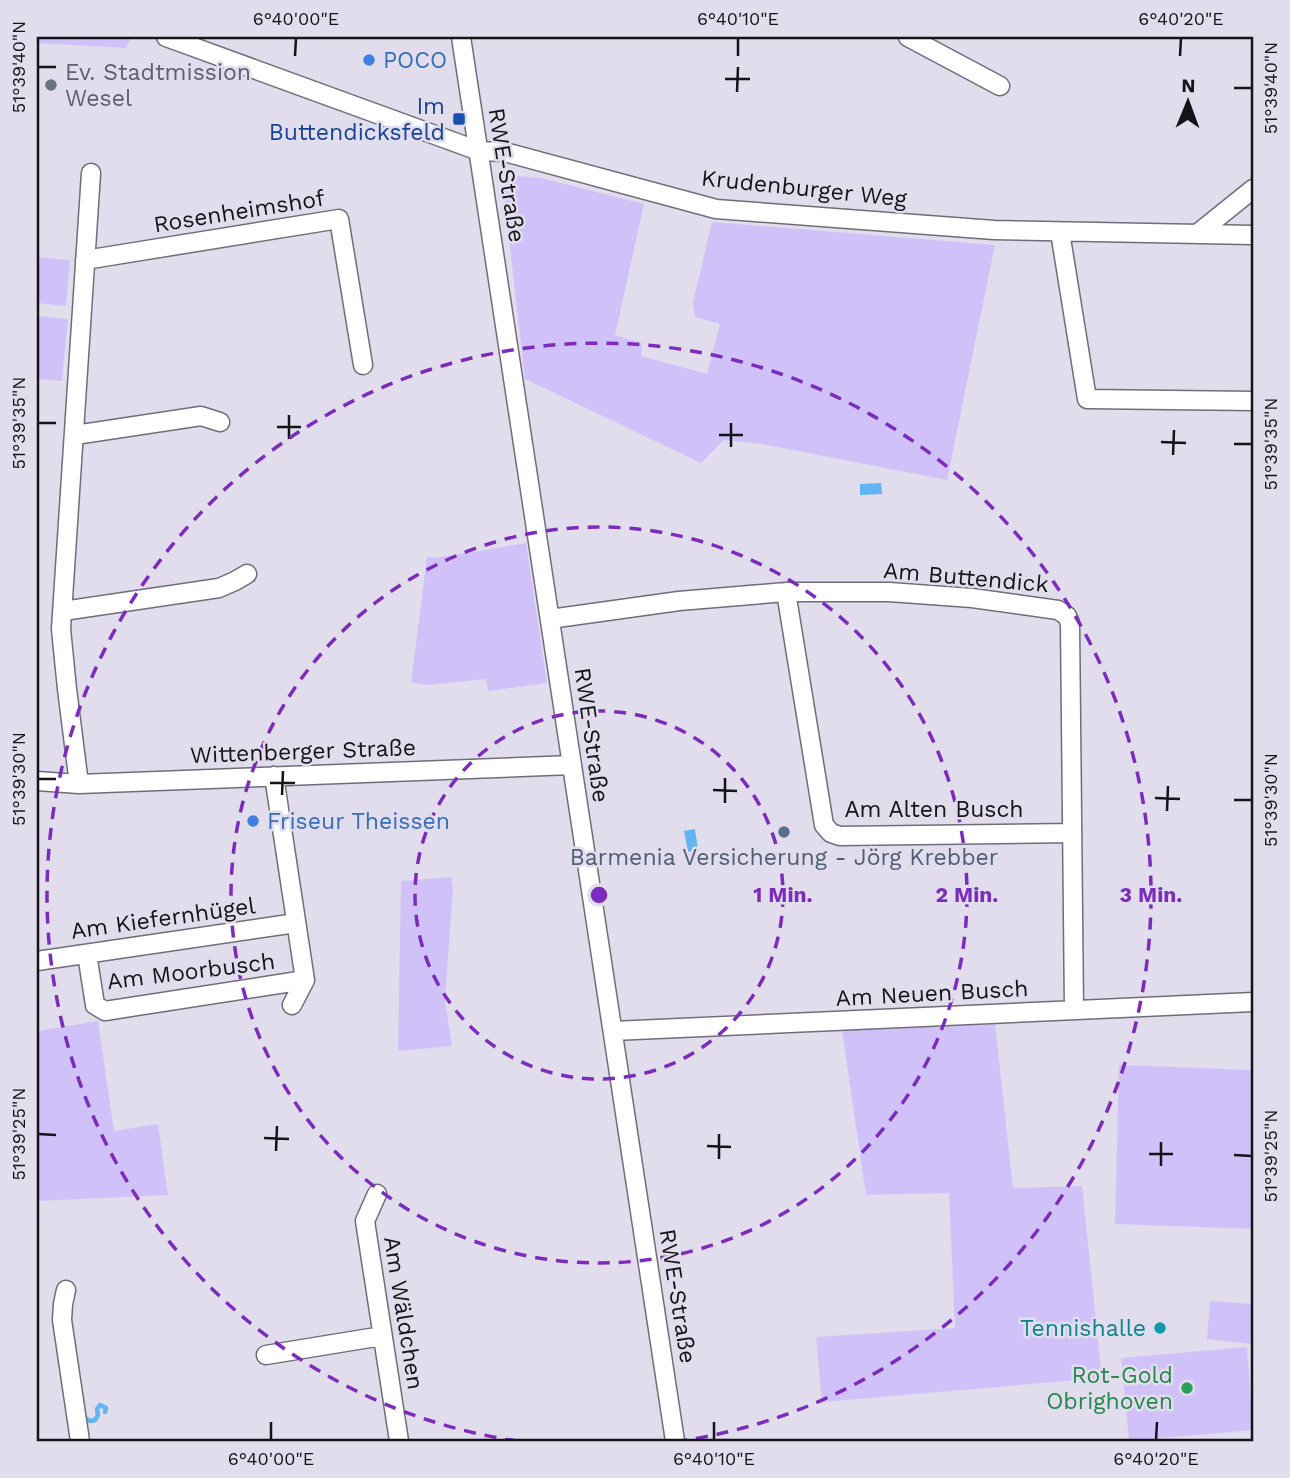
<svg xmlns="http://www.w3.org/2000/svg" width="1290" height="1478" font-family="'Work Sans',sans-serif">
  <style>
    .green { fill: #d0c2f8 }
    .water { fill: #62b4f2 }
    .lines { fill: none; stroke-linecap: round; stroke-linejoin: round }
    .stream { stroke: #62b4f2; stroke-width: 4.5 }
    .minor-casing { stroke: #706d7a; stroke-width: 21 }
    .minor { stroke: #fff; stroke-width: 18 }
    .ticks { fill: none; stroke: #141318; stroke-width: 2.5 }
    .ring { fill: none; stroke: #7b2cbf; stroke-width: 3.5; stroke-dasharray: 12 9 }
    .shop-dot { fill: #3f7fe0; stroke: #e1ddec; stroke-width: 2.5 }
    .worship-dot { fill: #6b7280; stroke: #e1ddec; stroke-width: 2.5 }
    .transit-dot { fill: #1a4fb4; stroke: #e1ddec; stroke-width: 2.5 }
    .service-dot { fill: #5c6f8a; stroke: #e1ddec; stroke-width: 2.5 }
    .culture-dot { fill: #0f9aa8; stroke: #e1ddec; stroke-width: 2.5 }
    .leisure-dot { fill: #2e9e5b; stroke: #e1ddec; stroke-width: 2.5 }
    .labels { text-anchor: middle; stroke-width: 5; stroke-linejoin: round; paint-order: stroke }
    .shop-label { font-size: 23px; fill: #366cbe; stroke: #e1ddec; text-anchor: start }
    .worship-label { font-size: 23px; fill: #5b616d; stroke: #e1ddec; text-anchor: start }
    .transit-label { font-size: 23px; fill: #164399; stroke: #e1ddec; text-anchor: end }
    .street-label { font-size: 23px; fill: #141318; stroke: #e1ddec }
    .service-label { font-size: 23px; fill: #4e5e75; stroke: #e1ddec }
    .culture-label { font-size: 23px; fill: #0d838f; stroke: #e1ddec; text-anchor: end }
    .leisure-label { font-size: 23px; fill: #27864d; stroke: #e1ddec; text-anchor: end }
    .centre { fill: #7b2cbf; stroke: #e1ddec; stroke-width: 3.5 }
    .ring-label { font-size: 21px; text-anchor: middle; font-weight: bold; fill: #7b2cbf; stroke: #e1ddec; stroke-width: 5; stroke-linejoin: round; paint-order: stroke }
    .neatline { fill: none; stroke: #141318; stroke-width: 2.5 }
    .ticks-label { font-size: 18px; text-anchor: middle; fill: #141318 }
  </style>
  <rect width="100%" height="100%" fill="#e1ddec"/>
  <path class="green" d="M37,37H131L126,48L37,43Z
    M516,176L541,178L644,204L615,335L642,343L641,356L707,374L720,324L695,317L693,302L712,222L995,245L947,480L762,444L724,440L701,463L525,379L503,187L507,178Z
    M37,257L70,260L66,306L37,303Z
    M37,316L68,319L62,381L37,379Z
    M526,543L547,683L488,691L486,679L429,685L411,683L427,557L435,558Z
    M451,877L453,889L445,1000L452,1046L398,1051L401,881Z
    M98,1021L114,1131L158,1124L168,1195L37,1201V1031Z
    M995,1024L1013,1188L1082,1186L1102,1378L822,1402L816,1337L955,1328L949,1193L866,1195L842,1030Z
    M1119,1065L1253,1070V1229L1115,1224Z
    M1210,1301L1253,1304V1344L1207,1339Z
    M1247,1347L1253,1430L1129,1441L1121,1358Z"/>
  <path class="water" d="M881,483L882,494L860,495V484Z
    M695,829L698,850L688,852L684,831Z"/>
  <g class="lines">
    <path class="stream" d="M83,1417L90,1421L95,1420L98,1415L97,1409L100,1405L106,1408L105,1412"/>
    <g class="minor-casing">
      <path id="minor" d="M166,37L479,151L505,152L716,209L994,230L1253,235
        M461,37L675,1441
        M908,37L1000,86
        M1060,232L1087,399L1253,401
        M1197,234L1253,189
        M85,260L339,219L363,365
        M75,435L201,416L220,422
        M786,592L824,825L831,833L840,836L1072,833
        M63,611L219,588L235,581L247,574
        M550,619L679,601L786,592H889L972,598L1058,610L1067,616L1070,623L1074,1010
        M274,776L305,980L292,1005
        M37,781L79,784L572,765
        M79,784L67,689L61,629L91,173
        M87,954L95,1005L105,1011L305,980
        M37,961L296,923
        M613,1031L1253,1002
        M377,1194L365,1221L399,1441
        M66,1290L63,1304L62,1320L80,1441
        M266,1355L382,1336"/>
    </g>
    <use href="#minor" class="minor"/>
  </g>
  <path class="ticks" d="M295,56L296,38M738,56V38M1180,56L1181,38M38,67H56M725,79H750M1234,88H1252M737,92L738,67M38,423H56M277,427H301M719,435H743M289,439V415M1161,442L1186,443M1234,444H1252M731,447V423M1173,455L1174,430M38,779H56M270,783H295M713,790L737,791M282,795L283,771M1155,798L1180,799M1234,800H1252M725,803V778M1167,811L1168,786M38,1134L56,1135M264,1138L289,1139M707,1146L731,1147M276,1151L277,1126M1149,1154H1173M1234,1155L1252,1156M719,1159V1134M1161,1166V1142M271,1440V1422M714,1440V1422M1156,1440L1157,1422"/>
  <g class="ring">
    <circle cx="599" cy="895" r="184"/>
    <circle cx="599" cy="895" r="368"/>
    <path d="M517 1441A552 552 0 1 1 681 1441"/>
  </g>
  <g class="shop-dot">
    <circle cx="369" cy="60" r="7"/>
    <circle cx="253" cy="821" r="7"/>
  </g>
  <circle class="worship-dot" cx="51" cy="85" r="7"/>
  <rect class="transit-dot" x="452" y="112" width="14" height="14" rx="3.5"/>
  <circle class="service-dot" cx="784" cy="832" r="7"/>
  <circle class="culture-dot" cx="1160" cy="1328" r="7"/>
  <circle class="leisure-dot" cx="1187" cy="1388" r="7"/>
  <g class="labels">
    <g class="shop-label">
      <text x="383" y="68">POCO</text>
      <text x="267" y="829">Friseur Theissen</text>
    </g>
    <g class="worship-label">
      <text x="65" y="80">Ev. Stadtmission<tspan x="65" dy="26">Wesel</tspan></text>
    </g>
    <g class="transit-label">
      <text x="445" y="114">Im<tspan x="445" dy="26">Buttendicksfeld</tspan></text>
    </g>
    <g class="street-label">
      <text transform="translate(507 175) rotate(81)" y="8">RWE-Straße</text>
      <text transform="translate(804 188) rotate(6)" y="8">Krudenburger Weg</text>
      <text transform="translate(239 211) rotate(-9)" y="8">Rosenheimshof</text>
      <text transform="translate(966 577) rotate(5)" y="8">Am Buttendick</text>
      <text transform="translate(592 735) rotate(82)" y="8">RWE-Straße</text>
      <text transform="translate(303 751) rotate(-2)" y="8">Wittenberger Straße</text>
      <text x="934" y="817">Am Alten Busch</text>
      <text transform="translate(163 918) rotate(-8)" y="8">Am Kiefernhügel</text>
      <text transform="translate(191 971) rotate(-7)" y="8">Am Moorbusch</text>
      <text transform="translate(932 993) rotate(-3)" y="8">Am Neuen Busch</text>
      <text transform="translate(678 1296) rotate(81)" y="8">RWE-Straße</text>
      <text transform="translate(404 1313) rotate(81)" y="8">Am Wäldchen</text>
    </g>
    <g class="service-label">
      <text x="784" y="865">Barmenia Versicherung - Jörg Krebber</text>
    </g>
    <g class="culture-label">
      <text x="1146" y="1336">Tennishalle</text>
    </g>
    <g class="leisure-label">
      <text x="1173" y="1383">Rot-Gold<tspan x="1173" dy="26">Obrighoven</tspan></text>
    </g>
  </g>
  <circle cx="599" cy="895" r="10" class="centre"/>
  <g class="ring-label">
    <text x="783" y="902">1 Min.</text>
    <text x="967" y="902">2 Min.</text>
    <text x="1151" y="902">3 Min.</text>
  </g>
  <rect width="1290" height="1478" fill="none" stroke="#e1ddec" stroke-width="77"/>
  <g transform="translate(1188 102) rotate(1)" stroke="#e1ddec" stroke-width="5" paint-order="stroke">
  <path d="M0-5L12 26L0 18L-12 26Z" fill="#141318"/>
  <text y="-10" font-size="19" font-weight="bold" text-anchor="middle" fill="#141318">N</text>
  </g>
  <rect x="38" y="38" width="1214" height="1402" class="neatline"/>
  <g class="ticks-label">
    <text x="296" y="25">6°40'00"E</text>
    <text x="738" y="25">6°40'10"E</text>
    <text x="1181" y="25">6°40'20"E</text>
    <text transform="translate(19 67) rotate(-90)" y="6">51°39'40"N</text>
    <text transform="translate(1271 88) rotate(-90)" y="6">51°39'40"N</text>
    <text transform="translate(19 423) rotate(-90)" y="6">51°39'35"N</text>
    <text transform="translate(1271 444) rotate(-90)" y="6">51°39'35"N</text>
    <text transform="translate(19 779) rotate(-90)" y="6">51°39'30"N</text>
    <text transform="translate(1271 800) rotate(-90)" y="6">51°39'30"N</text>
    <text transform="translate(19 1134) rotate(-90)" y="6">51°39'25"N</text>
    <text transform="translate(1271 1156) rotate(-90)" y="6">51°39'25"N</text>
    <text x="271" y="1465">6°40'00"E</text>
    <text x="714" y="1465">6°40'10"E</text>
    <text x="1156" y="1465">6°40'20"E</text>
  </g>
</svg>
